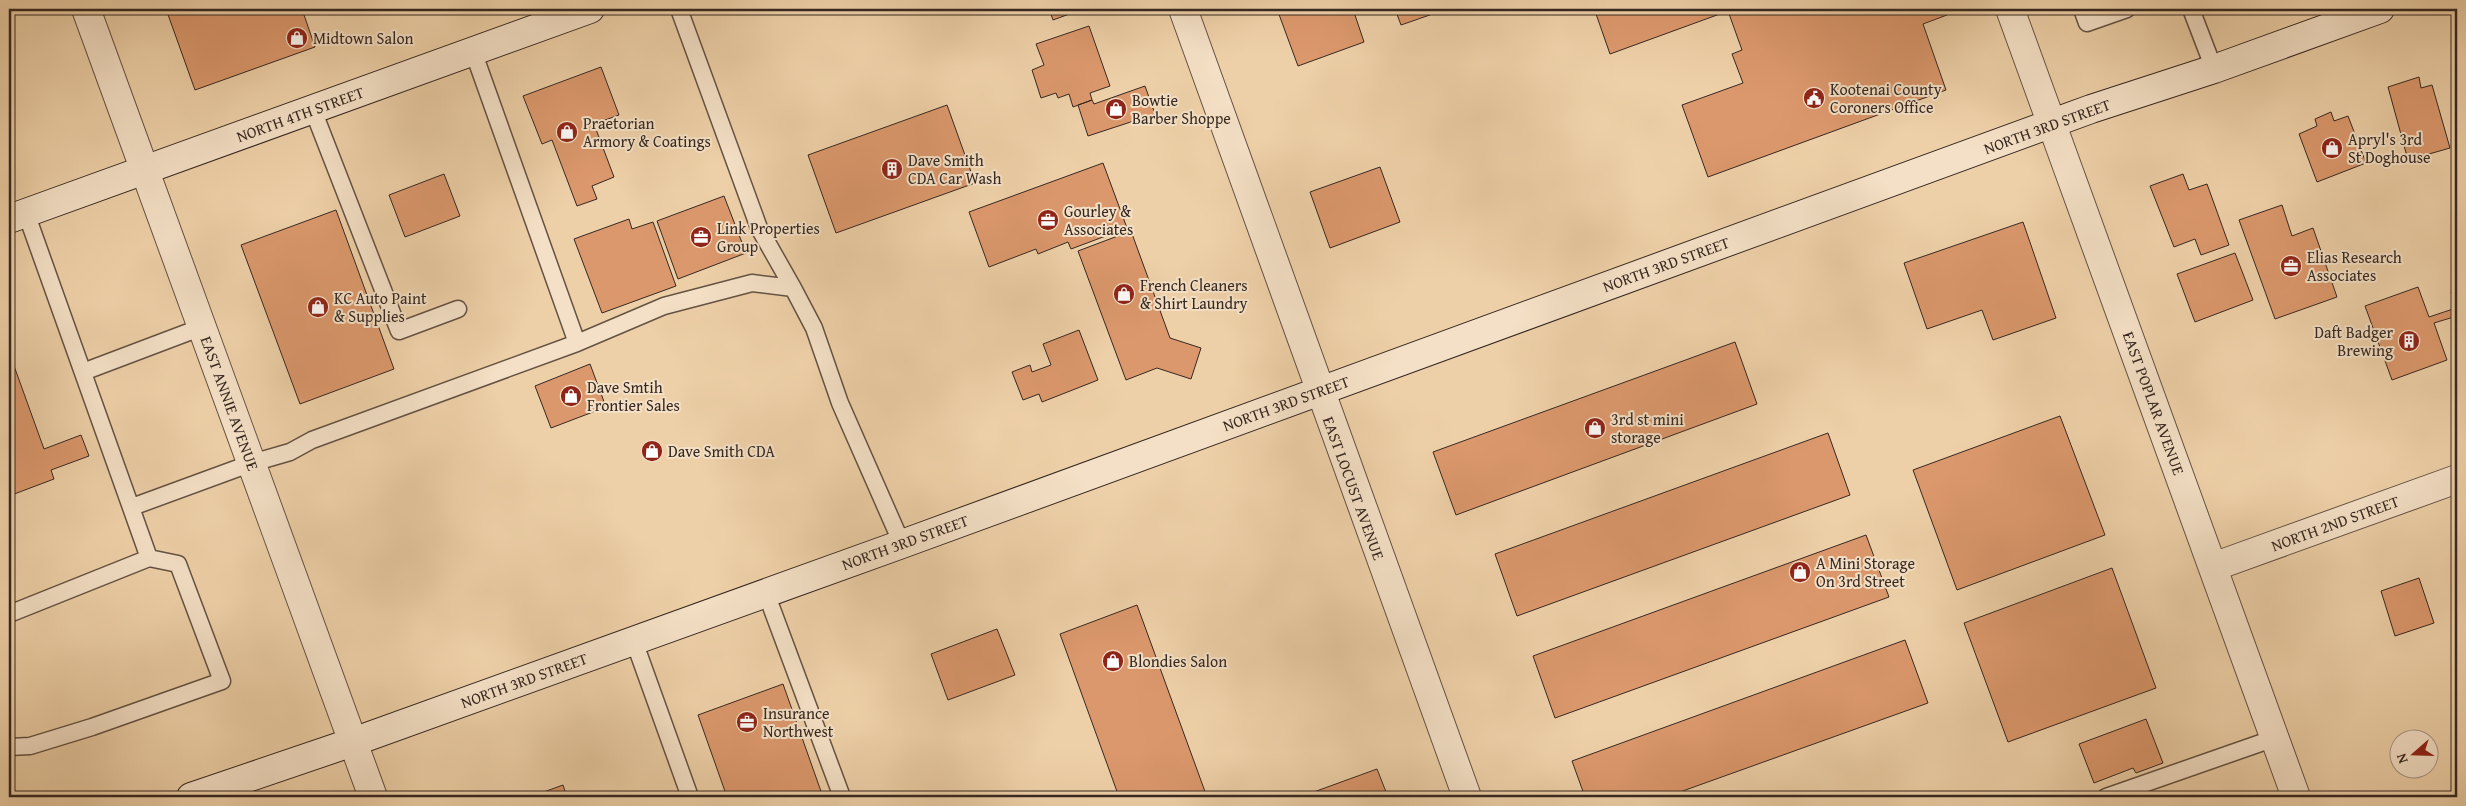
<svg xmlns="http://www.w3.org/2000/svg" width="2466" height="806" font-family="'Gentium Book Plus',serif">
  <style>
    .building { fill: #db986c; stroke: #362821 }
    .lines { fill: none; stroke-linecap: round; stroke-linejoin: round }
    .service-casing { stroke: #645243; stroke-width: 19 }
    .minor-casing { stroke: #645243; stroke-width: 30 }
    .secondary-casing { stroke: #362821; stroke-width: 30 }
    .service { stroke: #f4e0c6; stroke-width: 16 }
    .minor { stroke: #f4e0c6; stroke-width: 28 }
    .secondary { stroke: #f4e0c6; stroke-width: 28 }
    .labels { text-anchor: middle; stroke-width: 4; stroke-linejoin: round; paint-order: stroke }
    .poi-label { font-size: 16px; fill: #362821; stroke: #f4e0c6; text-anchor: start }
    .street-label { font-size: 16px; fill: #362821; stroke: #f4e0c6 }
  </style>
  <rect width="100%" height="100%" fill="#eed0a8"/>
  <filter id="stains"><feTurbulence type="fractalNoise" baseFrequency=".004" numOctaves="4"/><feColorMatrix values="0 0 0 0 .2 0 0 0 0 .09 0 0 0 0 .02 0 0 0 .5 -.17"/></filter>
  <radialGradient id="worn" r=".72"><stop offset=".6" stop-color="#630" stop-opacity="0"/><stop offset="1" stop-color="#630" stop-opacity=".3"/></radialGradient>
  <path class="building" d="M166,9H302L315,47L195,90Z
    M1049,9H1083L1053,20Z
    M1277,9H1353L1364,42L1298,66Z
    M1395,9H1447L1401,25Z
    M1601,9H1944L1947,15L1923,24L1946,90L1708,177L1682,105L1743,83L1732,54L1742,50L1728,11L1610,54L1595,11Z
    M1089,26L1110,86L1090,93L1092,100L1073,107L1069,94L1058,98L1056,93L1041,98L1032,70L1044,65L1036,44Z
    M601,67L619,115L594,124L614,177L592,186L597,199L577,206L552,140L542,144L523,96Z
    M2419,77L2421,88L2432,85L2450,148L2408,160L2388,87Z
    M1145,86L1155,114L1088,136L1078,105L1092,100L1094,104Z
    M947,105L975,183L836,233L808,155Z
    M2331,112L2334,121L2348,116L2366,163L2317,182L2299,134L2317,126L2315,119Z
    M1103,163L1127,228L1071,249L1068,242L1038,254L1036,249L989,267L969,212Z
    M1380,167L1400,222L1330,248L1310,192Z
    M444,174L460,216L405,237L389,195Z
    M2183,174L2189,190L2207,184L2229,245L2201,255L2195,239L2174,247L2150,186Z
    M724,196L746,253L678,279L657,221Z
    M2282,205L2292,236L2313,228L2337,297L2275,319L2239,220Z
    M336,210L394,369L300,404L241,245Z
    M629,219L632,229L653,222L676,286L602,313L574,239Z
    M2023,222L2056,318L1993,340L1982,310L1927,329L1904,263Z
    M1131,231L1170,338L1201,348L1191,379L1157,368L1126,380L1078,251Z
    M2235,253L2253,300L2195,322L2177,274Z
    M2418,287L2429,317L2456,308L2451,292L2457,290V316L2434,323L2447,360L2392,380L2365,306Z
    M1079,330L1098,380L1042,402L1039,394L1023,400L1012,372L1030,365L1032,372L1051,365L1043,344Z
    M1735,342L1757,404L1456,515L1433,452Z
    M9,352L44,449L81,435L89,456L51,470L54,479L9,496Z
    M590,364L606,407L551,428L535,386Z
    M2060,416L2105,535L1957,590L1913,470Z
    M1828,433L1850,495L1517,616L1495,554Z
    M1866,535L1889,597L1555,718L1533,656Z
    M2112,568L2156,688L2008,742L1964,623Z
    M2419,578L2434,623L2395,636L2381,591Z
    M1137,605L1207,797H1119L1060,634Z
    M997,629L1015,675L948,700L931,654Z
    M1905,640L1928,703L1666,797H1585L1572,761Z
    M783,684L823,797H727L698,715Z
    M2146,719L2163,763L2136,773L2133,768L2094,783L2079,744Z
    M1377,769L1388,797H1300Z
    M563,785L567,797H530Z
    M2457,790V797H2438Z"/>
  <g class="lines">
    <g class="service-casing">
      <path id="service" d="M679,9L759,228L793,288
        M2082,9L2087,23L2127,9
        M2191,9L2214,69
        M473,51L577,343
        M313,110L399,331L458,309
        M26,213L149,558
        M83,372L202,327
        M132,507L252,463L290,452L312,440L577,343L664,306L752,283L793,288L814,328L840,403L902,544
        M766,593L842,797
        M9,614L149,558L178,564L222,681L92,727L30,746L9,747
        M634,641L690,797
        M2106,797L2275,738"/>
    </g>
    <g class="minor-casing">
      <path id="minor" d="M86,9L373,797
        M1183,9L1467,797
        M2010,9L2296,797
        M2213,567L2457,479"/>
    </g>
    <g class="secondary-casing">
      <path id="secondary" d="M9,219L590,9
        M191,797L353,742L902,544L2091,109L2214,69L2380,9"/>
    </g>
    <use href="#service" class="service"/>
    <use href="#minor" class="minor"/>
    <use href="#secondary" class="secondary"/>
  </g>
  <defs>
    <g id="shop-disc" transform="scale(1.125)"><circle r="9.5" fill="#8f2418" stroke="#f4e0c6"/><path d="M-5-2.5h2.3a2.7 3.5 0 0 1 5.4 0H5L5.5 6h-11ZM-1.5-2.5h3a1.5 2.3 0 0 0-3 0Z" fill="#fff"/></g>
    <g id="civic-disc" transform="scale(1.125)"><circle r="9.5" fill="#8f2418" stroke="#f4e0c6"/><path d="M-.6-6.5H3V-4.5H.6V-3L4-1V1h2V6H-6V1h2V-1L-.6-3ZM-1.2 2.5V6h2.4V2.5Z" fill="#fff"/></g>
    <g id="building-disc" transform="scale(1.125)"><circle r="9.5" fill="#8f2418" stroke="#f4e0c6"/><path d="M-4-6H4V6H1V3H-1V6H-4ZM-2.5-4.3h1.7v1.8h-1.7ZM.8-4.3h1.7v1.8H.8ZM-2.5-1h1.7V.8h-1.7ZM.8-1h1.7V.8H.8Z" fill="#fff"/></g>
    <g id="office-disc" transform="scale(1.125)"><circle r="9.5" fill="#8f2418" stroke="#f4e0c6"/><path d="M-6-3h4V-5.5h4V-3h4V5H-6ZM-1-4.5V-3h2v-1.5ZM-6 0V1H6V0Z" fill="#fff"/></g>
  </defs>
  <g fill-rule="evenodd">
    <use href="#shop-disc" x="297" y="38"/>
    <use href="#civic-disc" x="1814" y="98"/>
    <use href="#shop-disc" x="1116" y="109"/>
    <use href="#shop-disc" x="567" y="132"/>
    <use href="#shop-disc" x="2332" y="148"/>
    <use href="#building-disc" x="892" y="169"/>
    <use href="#office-disc" x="1048" y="220"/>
    <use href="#office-disc" x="701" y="237"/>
    <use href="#office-disc" x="2291" y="266"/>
    <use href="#shop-disc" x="1124" y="294"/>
    <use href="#shop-disc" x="318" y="307"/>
    <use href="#building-disc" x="2409" y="341"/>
    <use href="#shop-disc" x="571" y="396"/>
    <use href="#shop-disc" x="1595" y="428"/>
    <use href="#shop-disc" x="652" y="451"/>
    <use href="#shop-disc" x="1800" y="572"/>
    <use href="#shop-disc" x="1113" y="661"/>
    <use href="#office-disc" x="747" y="722"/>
  </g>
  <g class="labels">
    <g class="poi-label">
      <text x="313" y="44">Midtown Salon</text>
      <text x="1830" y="95">Kootenai County<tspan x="1830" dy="18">Coroners Office</tspan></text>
      <text x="1132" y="106">Bowtie<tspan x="1132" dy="18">Barber Shoppe</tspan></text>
      <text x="583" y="129">Praetorian<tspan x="583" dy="18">Armory &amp; Coatings</tspan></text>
      <text x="2348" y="145">Apryl's 3rd<tspan x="2348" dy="18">St Doghouse</tspan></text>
      <text x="908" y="166">Dave Smith<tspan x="908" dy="18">CDA Car Wash</tspan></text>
      <text x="1064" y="217">Gourley &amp;<tspan x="1064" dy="18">Associates</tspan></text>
      <text x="717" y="234">Link Properties<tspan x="717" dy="18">Group</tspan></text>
      <text x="2307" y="263">Elias Research<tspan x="2307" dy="18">Associates</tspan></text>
      <text x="1140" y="291">French Cleaners<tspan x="1140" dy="18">&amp; Shirt Laundry</tspan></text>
      <text x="334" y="304">KC Auto Paint<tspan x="334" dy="18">&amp; Supplies</tspan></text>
      <text x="2393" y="338" text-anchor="end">Daft Badger<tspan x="2393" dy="18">Brewing</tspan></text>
      <text x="587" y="393">Dave Smtih<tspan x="587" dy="18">Frontier Sales</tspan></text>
      <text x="1611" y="425">3rd st mini<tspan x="1611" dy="18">storage</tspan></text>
      <text x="668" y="457">Dave Smith CDA</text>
      <text x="1816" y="569">A Mini Storage<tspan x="1816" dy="18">On 3rd Street</tspan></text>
      <text x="1129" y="667">Blondies Salon</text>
      <text x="763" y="719">Insurance<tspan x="763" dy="18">Northwest</tspan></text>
    </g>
    <g class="street-label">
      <text transform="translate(300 114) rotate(-20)" y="6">NORTH 4TH STREET</text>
      <text transform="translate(2047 126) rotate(-20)" y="6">NORTH 3RD STREET</text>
      <text transform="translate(1666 264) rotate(-20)" y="6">NORTH 3RD STREET</text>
      <text transform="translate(230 403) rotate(70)" y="6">EAST ANNIE AVENUE</text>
      <text transform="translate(1286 403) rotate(-20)" y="6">NORTH 3RD STREET</text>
      <text transform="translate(2154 403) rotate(70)" y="6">EAST POPLAR AVENUE</text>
      <text transform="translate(1354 488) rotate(70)" y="6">EAST LOCUST AVENUE</text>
      <text transform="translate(2335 523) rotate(-20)" y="6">NORTH 2ND STREET</text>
      <text transform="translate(905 542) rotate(-20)" y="6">NORTH 3RD STREET</text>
      <text transform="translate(524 680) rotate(-20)" y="6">NORTH 3RD STREET</text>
    </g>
  </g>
  <rect width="2466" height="806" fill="none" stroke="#eed0a8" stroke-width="30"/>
  <rect x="10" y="10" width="2446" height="786" fill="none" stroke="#362821" stroke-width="2.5"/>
  <rect x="15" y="15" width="2436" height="776" fill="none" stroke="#362821"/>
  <g transform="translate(2414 754) rotate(250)"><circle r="24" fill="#f4e0c6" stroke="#a89684"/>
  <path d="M0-4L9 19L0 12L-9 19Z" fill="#8f2418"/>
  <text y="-8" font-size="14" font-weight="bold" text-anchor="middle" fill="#362821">N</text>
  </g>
  <rect width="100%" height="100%" filter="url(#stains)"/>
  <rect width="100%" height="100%" fill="url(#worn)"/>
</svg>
